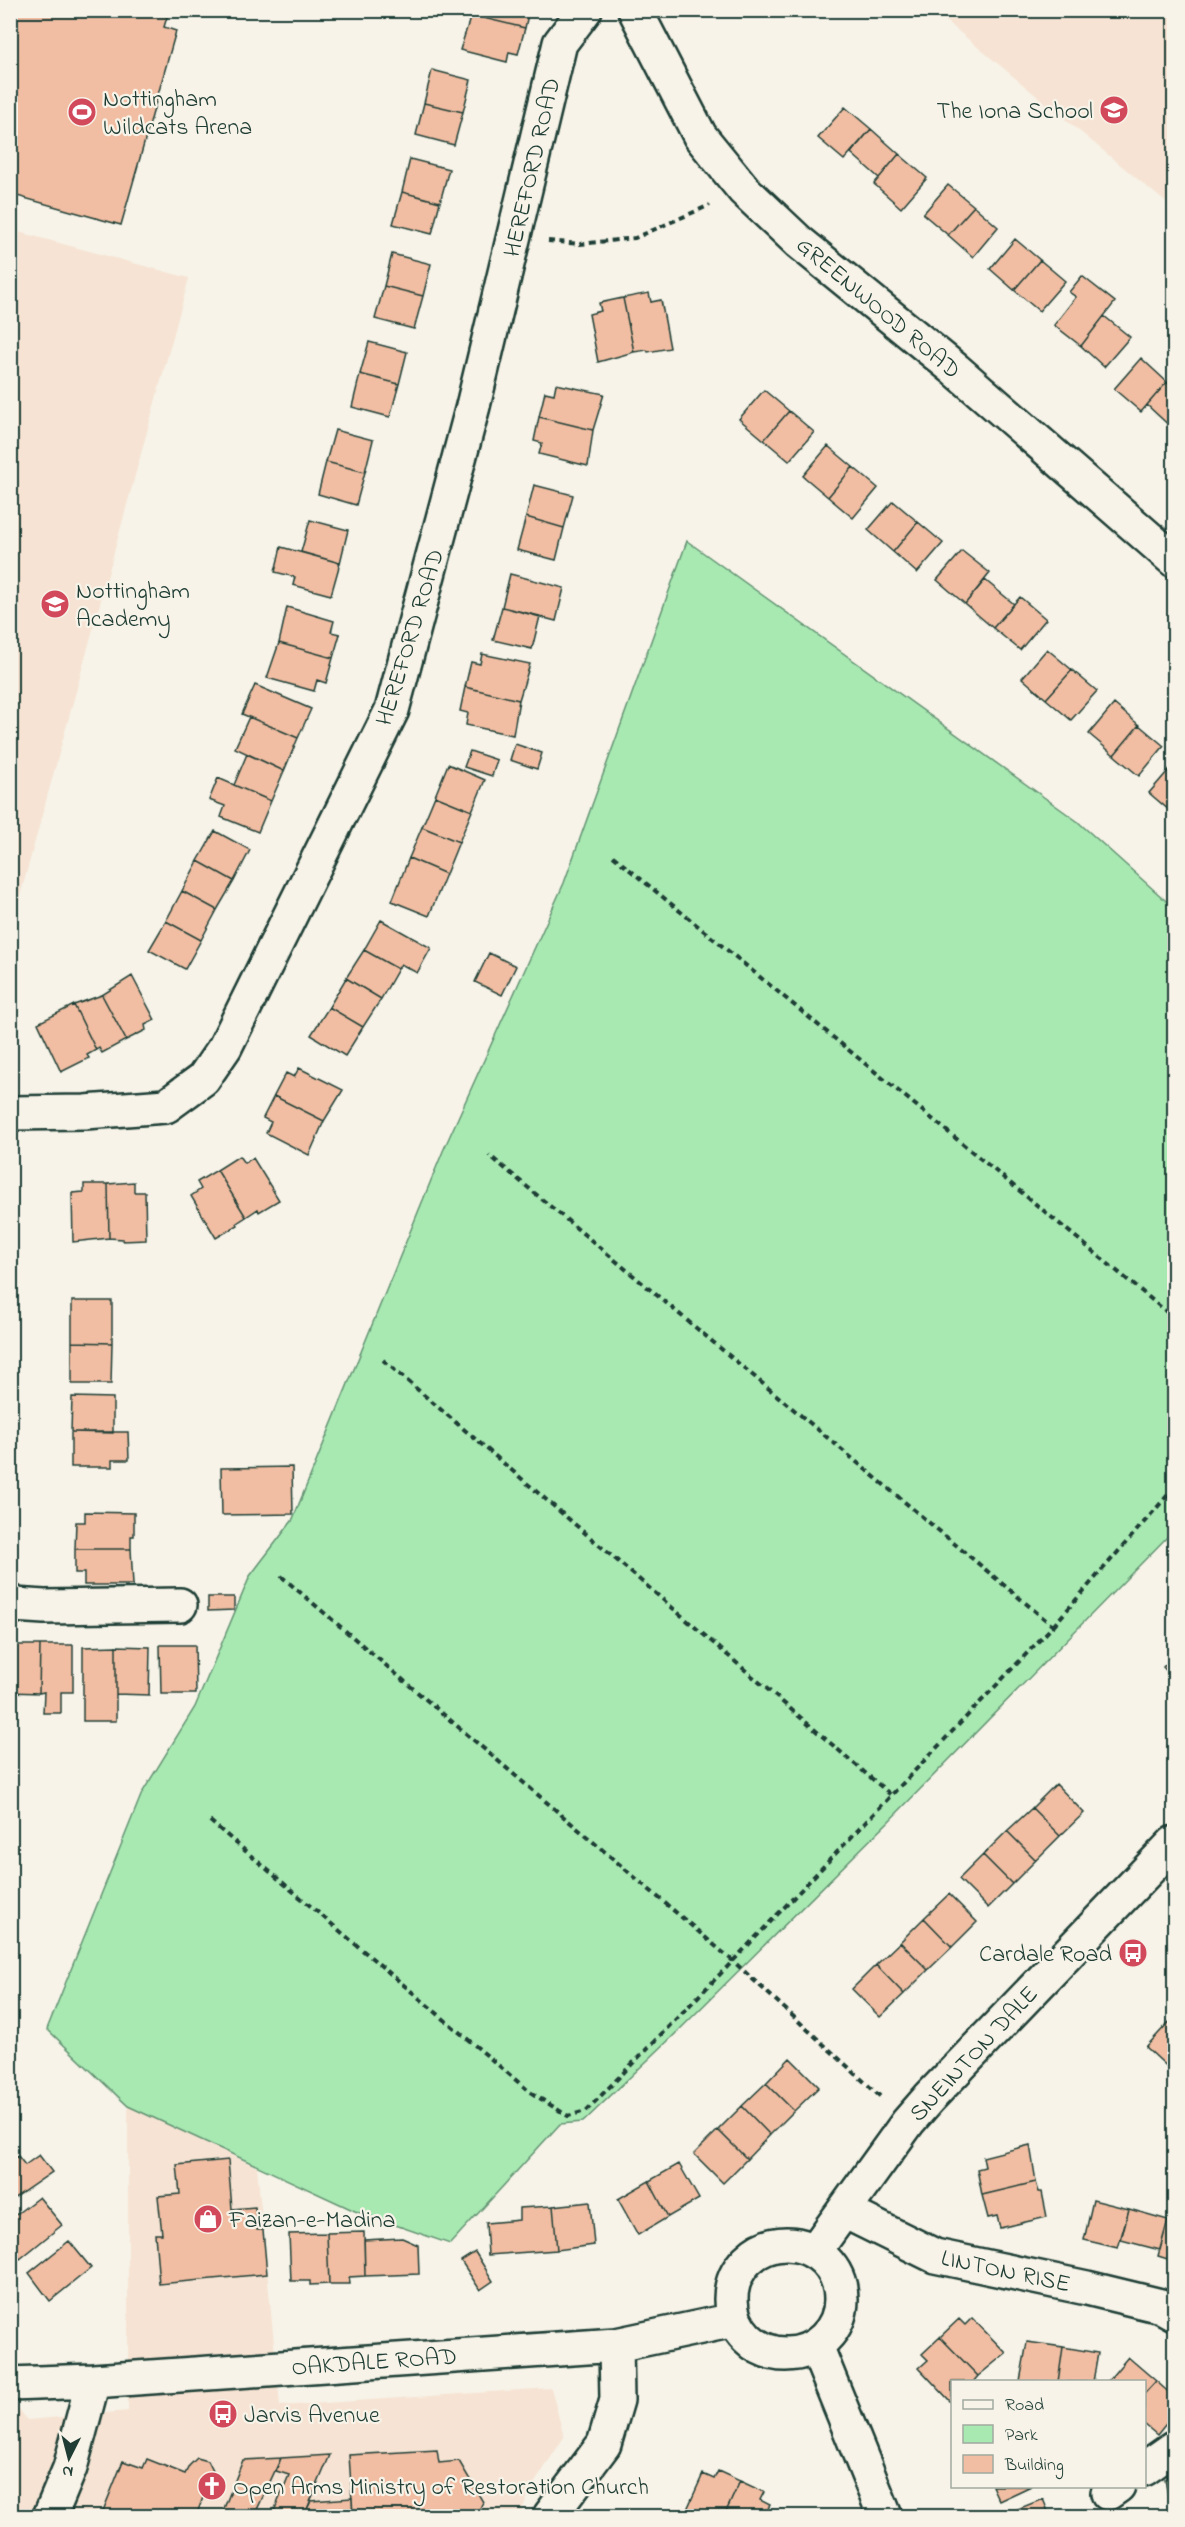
<svg xmlns="http://www.w3.org/2000/svg" width="1185" height="2527" font-family="'Indie Flower',sans-serif">
  <style>
    .built { fill: #f6e3d3 }
    .green { fill: #a8e9b2; stroke: #649373; stroke-width: 1.5 }
    .building { fill: #f2bea3; stroke: #1f3d34; stroke-width: 1.5 }
    .lines { fill: none; stroke-linecap: round; stroke-linejoin: round }
    .minor-casing { stroke: #1f3d34; stroke-width: 38 }
    .path { stroke: #1f3d34; stroke-width: 4; stroke-dasharray: 6 4.5; stroke-linecap: butt }
    .minor { stroke: #f7f3e8; stroke-width: 33 }
    .labels { text-anchor: middle; stroke-width: 4.5; stroke-linejoin: round; paint-order: stroke }
    .poi-label { font-size: 24px; fill: #1f3d34; stroke: #f7f3e8; text-anchor: start }
    .street-label { font-size: 24px; fill: #1f3d34; stroke: #f7f3e8 }
  </style>
  <rect width="100%" height="100%" fill="#f7f3e8"/>
  <filter id="ink" filterUnits="userSpaceOnUse"><feTurbulence type="fractalNoise" baseFrequency=".0167" numOctaves="2"/><feDisplacementMap in="SourceGraphic" scale="12" xChannelSelector="R" yChannelSelector="G"/><feConvolveMatrix kernelMatrix="1 2 1 2 8 2 1 2 1" color-interpolation-filters="sRGB"/></filter>
  <g filter="url(#ink)">
    <path class="built" d="M934,11H1174V209Z
      M11,230L189,278L11,929L10,230Z
      M128,2106L257,2167L280,2406L551,2388L564,2437L534,2484L519,2516H11L10,2397L27,2420L128,2411Z"/>
    <path class="green" d="M687,541L1077,821L1174,908V1530L890,1820L670,2039L583,2122L560,2124L450,2244L355,2211L128,2106L47,2029L142,1793L195,1707L250,1576L292,1521L443,1151L564,883Z"/>
    <path class="building" d="M10,10H169L164,27L176,31L121,225L10,194Z
      M472,10H529L525,28L471,15Z
      M471,15L525,28L518,54L509,52L507,62L460,50Z
      M432,70L471,80L463,112L424,103Z
      M424,103L463,112L454,145L416,135Z
      M845,107L871,129L844,160L818,138Z
      M871,129L899,154L879,178L851,153Z
      M899,154L927,178L901,208L874,184Z
      M410,159L449,169L440,202L402,192Z
      M948,185L974,206L948,235L923,214Z
      M402,192L440,202L432,234L393,224Z
      M974,206L998,227L973,257L948,235Z
      M1015,239L1040,260L1014,290L990,269Z
      M392,254L431,264L423,296L384,286Z
      M1040,260L1065,281L1039,311L1014,290Z
      M1082,276L1115,302L1081,346L1054,325L1076,297L1069,292Z
      M384,286L423,296L414,329L375,319Z
      M649,293L651,302L661,300L670,348L648,352L647,350L634,352L623,298Z
      M623,298L634,352L598,362L589,314L601,311L599,303Z
      M1104,316L1130,337L1104,367L1081,346Z
      M369,342L407,352L399,384L360,374Z
      M1141,358L1167,382L1141,412L1114,389Z
      M360,374L399,384L390,417L352,407Z
      M1167,382L1174,388V430L1147,405Z
      M556,384L604,394L593,430L539,417L545,392L554,394Z
      M764,390L789,411L764,440L739,419Z
      M789,411L814,432L789,461L764,440Z
      M539,417L593,430L588,466L539,454L542,443L534,441Z
      M335,430L373,440L365,472L326,462Z
      M828,446L853,467L828,497L803,476Z
      M326,462L365,472L356,505L318,494Z
      M853,467L878,488L853,518L828,497Z
      M534,485L573,495L564,528L526,517Z
      M893,501L918,522L893,552L868,530Z
      M526,517L564,528L556,560L517,550Z
      M310,520L348,530L340,563L301,552Z
      M918,522L943,543L917,573L893,552Z
      M281,547L340,563L331,595L293,585L295,577L275,572Z
      M962,551L990,573L965,604L937,580Z
      M510,574L564,588L556,621L502,607Z
      M985,580L1014,604L993,628L965,604Z
      M1020,597L1046,619L1020,650L993,628Z
      M287,607L334,621L331,632L340,634L333,658L279,643Z
      M502,607L540,616L532,649L493,640Z
      M279,643L333,658L326,683L317,680L314,691L267,678Z
      M1047,649L1072,670L1046,699L1022,678Z
      M482,654L530,664L519,700L465,687L471,662L480,664Z
      M1072,670L1097,691L1071,720L1046,699Z
      M255,685L311,709L298,738L242,714Z
      M465,687L519,700L513,735L466,725L468,713L460,711Z
      M1114,704L1139,725L1114,755L1089,734Z
      M249,717L298,738L284,771L235,748Z
      M1139,725L1164,746L1139,776L1114,755Z
      M515,744L542,753L537,769L510,760Z
      M470,751L497,760L492,776L464,767Z
      M247,754L284,771L271,801L234,785Z
      M448,764L485,780L472,811L435,796Z
      M1174,764V812L1170,808L1169,810L1149,793Z
      M218,778L271,801L258,832L221,817L225,806L209,800Z
      M435,796L472,811L459,842L422,827Z
      M422,827L459,842L446,874L409,858Z
      M215,831L250,850L234,881L198,861Z
      M409,858L446,874L429,916L392,901Z
      M198,861L234,881L217,910L182,891Z
      M182,891L217,910L201,940L166,921Z
      M381,920L431,948L417,973L401,964L398,969L364,950Z
      M166,921L201,940L185,969L149,950Z
      M364,950L398,969L381,999L346,978Z
      M489,953L516,966L502,995L475,982Z
      M132,976L155,1020L145,1025L146,1030L126,1040L102,995Z
      M346,978L381,999L363,1027L329,1007Z
      M102,995L126,1040L102,1053L99,1048L96,1050L74,1005Z
      M74,1005L96,1050L87,1055L89,1058L61,1072L38,1023Z
      M329,1007L363,1027L345,1056L311,1035Z
      M299,1068L343,1090L324,1121L274,1096L286,1073L294,1077Z
      M274,1096L324,1121L309,1155L266,1133L271,1122L263,1118Z
      M239,1156L244,1163L253,1158L279,1200L259,1212L258,1209L246,1217L217,1170Z
      M217,1170L246,1217L237,1223L238,1225L216,1238L191,1196L201,1189L197,1182Z
      M134,1182V1192H145L146,1240L123,1241V1239L109,1238L108,1184Z
      M84,1184H108L109,1238L73,1242L72,1193L84,1192Z
      M72,1301H112V1343L72,1342Z
      M72,1342L112,1343L111,1384H72Z
      M72,1397L113,1398V1433L71,1432Z
      M71,1432H128L129,1460H112V1467H71Z
      M292,1467L293,1514L222,1515L221,1468Z
      M85,1512L134,1513V1536H131V1549H75L76,1522H85Z
      M75,1549H131L133,1585H84V1573H75Z
      M208,1597H234V1610L208,1611Z
      M10,1645H40L39,1693L10,1692Z
      M40,1645H73V1692H61V1713H43L44,1692L39,1693Z
      M160,1645H195L196,1694H161Z
      M116,1646V1721H83V1647Z
      M116,1646L150,1647L149,1695L116,1694Z
      M1174,1656V1679L1163,1667Z
      M1056,1784L1084,1813L1060,1836L1032,1808Z
      M1032,1808L1060,1836L1036,1860L1007,1831Z
      M1007,1831L1036,1860L1012,1884L983,1855Z
      M983,1855L1012,1884L988,1908L959,1879Z
      M949,1894L977,1922L952,1947L924,1918Z
      M924,1918L952,1947L928,1970L900,1942Z
      M900,1942L928,1970L904,1994L876,1965Z
      M876,1965L904,1994L880,2017L852,1989Z
      M1169,2022L1174,2027V2073L1146,2047Z
      M790,2058L819,2087L794,2111L766,2083Z
      M766,2083L794,2111L770,2135L742,2106Z
      M742,2106L770,2135L747,2159L718,2130Z
      M718,2130L747,2159L723,2183L694,2154Z
      M1030,2145L1036,2182L982,2195L977,2169L985,2167L983,2157Z
      M39,2155L52,2172L10,2201V2161L18,2156L25,2165Z
      M228,2160L232,2209L255,2207L257,2230H263L267,2274L159,2284L155,2234H162L158,2196L180,2194L177,2165Z
      M679,2164L699,2199L668,2217L649,2181Z
      M649,2181L668,2217L638,2235L618,2199Z
      M1036,2182L1039,2192H1042L1047,2217L1000,2228L997,2216L988,2218L982,2195Z
      M39,2197L62,2225L20,2259L10,2247V2219Z
      M1093,2200L1129,2209L1118,2248L1084,2240Z
      M590,2202L594,2245L557,2250L553,2206Z
      M553,2206L557,2250L488,2255L486,2223L519,2220V2208Z
      M1129,2209L1168,2220L1160,2250L1121,2240Z
      M1168,2220L1174,2222V2261L1158,2256Z
      M364,2232L365,2276L349,2277L350,2284H329L327,2233Z
      M327,2233L329,2284L310,2285V2281H291L289,2234Z
      M402,2238L418,2245L419,2274L365,2276L364,2240Z
      M69,2241L91,2268L50,2301L29,2273Z
      M475,2252L493,2281L480,2290L461,2261Z
      M972,2318L1006,2353L978,2376L940,2337L959,2319L965,2325Z
      M940,2337L978,2376L973,2382H952V2403L919,2368L928,2360L922,2354Z
      M1027,2342L1063,2347L1058,2382L1020,2381Z
      M1063,2347L1098,2353L1093,2382H1058Z
      M1128,2357L1156,2381L1144,2394V2382H1107Z
      M1156,2381L1174,2397V2414L1157,2435L1144,2424V2394Z
      M437,2450L439,2463L459,2461L483,2502L476,2516H353L349,2455Z
      M330,2455L304,2516H272L289,2475L276,2471L281,2458Z
      M197,2458L208,2461L213,2471L196,2516H101L123,2461L143,2468L147,2459L185,2474L189,2466Z
      M281,2458L254,2516L242,2513L241,2516H221L243,2460Z
      M718,2471L740,2481L724,2516H684L703,2474L714,2479Z
      M1174,2478V2513L1171,2514L1165,2479Z
      M740,2481L764,2492L760,2500L770,2505L764,2516H724Z
      M992,2486H1031L999,2501Z
      M352,2498L353,2516H304L311,2501Z
      M1043,2499L1050,2516H1000Z"/>
    <g class="lines">
      <g class="minor-casing">
        <path id="minor" d="M635,10L700,136L744,190L799,242L956,370L1174,560
          M10,1113L85,1112L166,1106L203,1079L225,1047L392,710L473,406L560,43L585,10
          M10,1601L14,1605L44,1607L180,1605
          M844,2211L935,2256L1087,2288L1161,2306L1174,2313
          M731 2299a55 55 0 1 1 110 0a55 55 0 1 1-110 0Z
          M814,2252L908,2122L929,2098L1174,1843
          M816,2346L885,2516
          M10,2384L93,2381L616,2345L734,2320
          M1144,2469L1174,2448
          M1108,2493L1118,2486
          M50,2516L70,2468L93,2381
          M550,2516L604,2444L617,2400L616,2345"/>
      </g>
      <path class="path" d="M548,241L580,244L635,238L710,205
        M613,856L1174,1318
        M383,1360L891,1795
        M281,1576L733,1961L883,2099
        M1053,1626L1174,1488
        M210,1821L530,2092L568,2116L586,2111L733,1961L1053,1626L489,1155"/>
      <use href="#minor" class="minor"/>
    </g>
  </g>
  <defs>
    <g id="school-disc" transform="scale(1.5)"><circle r="9.5" fill="#d1495b" stroke="#f7f3e8"/><path d="M0-5L7-2L0 1L-7-2ZM-4 1L0 2.5L4 1V4Q0 6-4 4Z" fill="#fff"/></g>
    <g id="stadium-disc" transform="scale(1.5)"><circle r="9.5" fill="#d1495b" stroke="#f7f3e8"/><path d="M0-5a6.5 5 0 1 0 0 10a6.5 5 0 1 0 0-10ZM-3.5-1.8h7v3.6h-7Z" fill="#fff"/></g>
    <g id="bus-disc" transform="scale(1.5)"><circle r="9.5" fill="#d1495b" stroke="#f7f3e8"/><path d="M-5-6H5V4H4V6H2V4H-2V6H-4V4H-5ZM-3.5-4V0h7V-4ZM-3.5 1.2v1.5H-2V1.2ZM2 1.2v1.5H3.5V1.2Z" fill="#fff"/></g>
    <g id="shop-disc" transform="scale(1.5)"><circle r="9.5" fill="#d1495b" stroke="#f7f3e8"/><path d="M-5-2.5h2.3a2.7 3.5 0 0 1 5.4 0H5L5.5 6h-11ZM-1.5-2.5h3a1.5 2.3 0 0 0-3 0Z" fill="#fff"/></g>
    <g id="church-disc" transform="scale(1.5)"><circle r="9.5" fill="#d1495b" stroke="#f7f3e8"/><path d="M-1.2-6h2.4v3.5h3.3v2.4h-3.3V6h-2.4V-.1h-3.3v-2.4h3.3Z" fill="#fff"/></g>
  </defs>
  <g fill-rule="evenodd">
    <use href="#school-disc" x="1114" y="110"/>
    <use href="#stadium-disc" x="82" y="112"/>
    <use href="#school-disc" x="55" y="604"/>
    <use href="#bus-disc" x="1133" y="1953"/>
    <use href="#shop-disc" x="208" y="2219"/>
    <use href="#bus-disc" x="223" y="2414"/>
    <use href="#church-disc" x="212" y="2486"/>
  </g>
  <g class="labels">
    <g class="poi-label">
      <text x="103" y="106">Nottingham<tspan x="103" dy="28">Wildcats Arena</tspan></text>
      <text x="1093" y="118" text-anchor="end">The Iona School</text>
      <text x="76" y="598">Nottingham<tspan x="76" dy="28">Academy</tspan></text>
      <text x="1112" y="1961" text-anchor="end">Cardale Road</text>
      <text x="229" y="2227">Faizan-e-Madina</text>
      <text x="244" y="2422">Jarvis Avenue</text>
      <text x="233" y="2494">Open Arms Ministry of Restoration Church</text>
    </g>
    <g class="street-label">
      <text transform="translate(531 167) rotate(-77)" y="8">HEREFORD ROAD</text>
      <text transform="translate(879 307) rotate(40)" y="8">GREENWOOD ROAD</text>
      <text transform="translate(409 637) rotate(-73)" y="8">HEREFORD ROAD</text>
      <text transform="translate(973 2053) rotate(-47)" y="8">SNEINTON DALE</text>
      <text transform="translate(1006 2270) rotate(12)" y="8">LINTON RISE</text>
      <text transform="translate(374 2361) rotate(-4)" y="8">OAKDALE ROAD</text>
    </g>
  </g>
  <rect width="1185" height="2527" fill="none" stroke="#f7f3e8" stroke-width="36"/>
  <rect x="18" y="18" width="1149" height="2491" fill="none" stroke="#1f3d34" stroke-width="2" filter="url(#ink)"/>
  <rect x="951" y="2380" width="195" height="108" fill="#f7f3e8" stroke="#a1aaa0" stroke-width="1.5"/>
  <rect x="963" y="2400" width="30" height="9" fill="#f7f3e8" stroke="#a1aaa0" stroke-width="1.5"/>
  <text x="1005" y="2410" font-size="18" fill="#1f3d34">Road</text>
  <rect x="963" y="2425" width="30" height="18" fill="#a8e9b2" stroke="#a1aaa0" stroke-width="1.5"/>
  <text x="1005" y="2440" font-size="18" fill="#1f3d34">Park</text>
  <rect x="963" y="2455" width="30" height="18" fill="#f2bea3" stroke="#a1aaa0" stroke-width="1.5"/>
  <text x="1005" y="2470" font-size="18" fill="#1f3d34">Building</text>
  <g transform="translate(69 2458) rotate(186)" stroke="#f7f3e8" stroke-width="4.5" paint-order="stroke">
  <path d="M0-4.5L10 22L0 15L-10 22Z" fill="#1f3d34"/>
  <text y="-9" font-size="16" font-weight="bold" text-anchor="middle" fill="#1f3d34">N</text>
  </g>
</svg>
